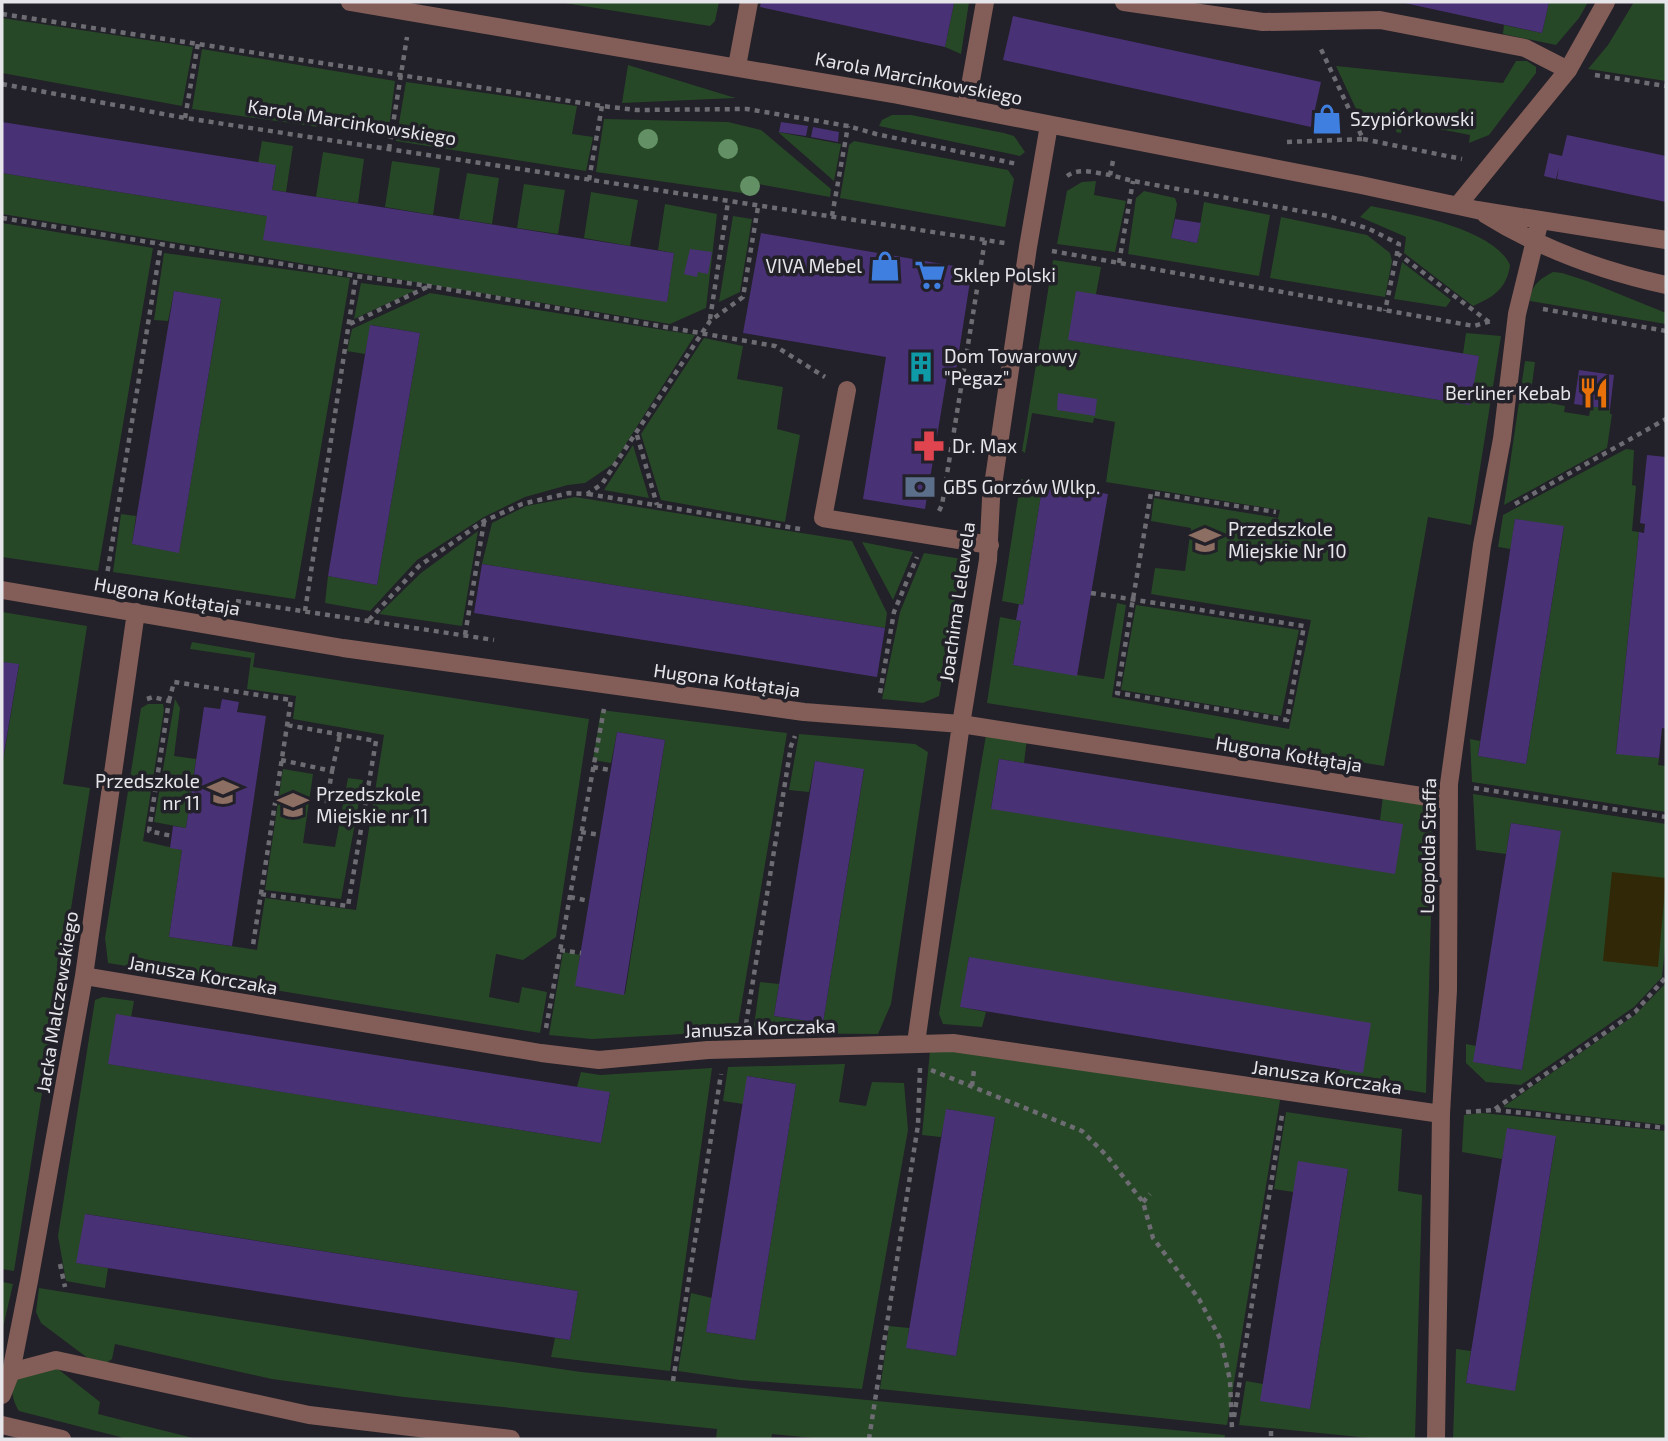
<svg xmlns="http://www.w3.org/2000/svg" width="1668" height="1441" font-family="'Exo 2',sans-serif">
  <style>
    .green { fill: #274827 }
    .sand { fill: #312807 }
    .building { fill: #493175 }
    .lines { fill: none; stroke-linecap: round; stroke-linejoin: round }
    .path { stroke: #6e6c73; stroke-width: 4.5; stroke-dasharray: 5 5; stroke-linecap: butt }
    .lane { stroke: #835d57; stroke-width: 18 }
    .street { stroke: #835d57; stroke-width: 18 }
    .tree { fill: #639165 }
    .labels { text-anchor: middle; stroke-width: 7; stroke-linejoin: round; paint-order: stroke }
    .street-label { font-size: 19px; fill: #e6e5ea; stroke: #222028 }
    .poi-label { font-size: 19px; fill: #e6e5ea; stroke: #222028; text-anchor: start }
  </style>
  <rect width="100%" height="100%" fill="#222028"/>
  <path class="green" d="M558,2H719L715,21L710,26Z
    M949,2H969L961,54L945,47L954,3Z
    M1549,2H1588L1579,18L1556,45L1503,34L1504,25L1542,33Z
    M1634,2H1666V81L1588,69L1608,45Z
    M2,18L193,47L182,106L2,73Z
    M202,49L395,81L388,137L192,109Z
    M1516,61H1527L1536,67V73L1489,135L1469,143L1470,135L1403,122L1401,133L1396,132L1398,121L1369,115L1367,127L1364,126L1336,66L1503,83Z
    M628,65L732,97L736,98L622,103Z
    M406,82L577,106L572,134L593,137L586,171L396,141Z
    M892,115H911L1004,133L1014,136L1025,152L1020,156L879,126L882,120Z
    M604,119L728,122L761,130L831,189L830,197L758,184L756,195L596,172Z
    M778,132L841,144L834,181Z
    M262,141L293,146L286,192L272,190L276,166L258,163Z
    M854,141L1008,170L1014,179L1005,227L840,198L849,145Z
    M323,152L364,159L358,203L316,197Z
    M392,161L440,168L433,215L385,207Z
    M2,173L267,216L667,301L674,253L658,250L665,204L717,214L706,308L670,324L2,214Z
    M467,173L499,178L492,224L459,219Z
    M1096,181L1094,195L1126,201L1115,252L1057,244L1067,191L1082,182Z
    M524,184L565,190L558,234L517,228Z
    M1144,191L1175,198L1177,204L1171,238L1197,243L1204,202L1270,215L1259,276L1128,254L1136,198Z
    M591,192L638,200L630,246L584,238Z
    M1371,206C1409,214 1493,228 1510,265C1507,288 1494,297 1473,306L1404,253L1406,237L1360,217Z
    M733,216L752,219L740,292L719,302Z
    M1281,217L1367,235L1390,253L1392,261L1385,297L1270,278Z
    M2,223L153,248L98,571L2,557Z
    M164,253L350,278L295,599L113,572L121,514L136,516L132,544L179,552L221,300L174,291L168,321L154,320Z
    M1053,260L1101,267L1096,294L1069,340L1470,405L1478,356L1463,354L1466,333L1501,336L1471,525L1428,517L1384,766L987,703L1000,617L1021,621L1013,665L1104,679L1117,603L1126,605L1112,697L1289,729L1311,620L1151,594L1155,568L1185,571L1191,528L1151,521L1154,498L1278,518L1280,510L1106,482L1115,422L1094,418L1093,423L1032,413L1025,453L1022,451Z
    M1402,262L1451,300L1446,307L1394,299Z
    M1553,272L1562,273L1587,281L1666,313V324L1530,301C1531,285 1540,279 1553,272Z
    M361,283L416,290L354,319Z
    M430,293L695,335L613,464L585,483L568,485L525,497L484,517L417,560L370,611L325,603L328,576L377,585L420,333L371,325L365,354L347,351L352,329Z
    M704,338L743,346L737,379L783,387L777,429L800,435L785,522L661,500L641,434Z
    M1525,361L1535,362L1530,399L1565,406L1564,412L1589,416L1591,406L1610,409V414H1612L1607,448L1504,505Z
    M633,445L649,498L604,490Z
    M1626,449L1634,450L1632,485L1636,486L1632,531L1639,532L1616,753L1659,758L1658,765L1666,766V812L1472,782L1470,739L1480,741L1478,756L1526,764L1564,527L1515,519L1511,549L1498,547L1503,515Z
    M1021,479L1043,483L1023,605L1002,601Z
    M575,497L852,541L887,613L885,628L482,564L492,523L526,506Z
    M478,531L462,626L379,614L421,573Z
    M862,542L913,552L893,600Z
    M924,553L962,559L939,696L923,703L882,699L900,612Z
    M1136,605L1299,630L1281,716L1121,690Z
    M2,612L87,626L63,784L90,788L14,1271L2,1269V767L19,665L2,662Z
    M192,642L255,653L253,667L589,719L556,937L523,960L496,954L489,997L519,1003L522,987L547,992L540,1033L108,963L105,938L141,708L148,704H163L164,710L143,841L182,850L169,937L257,950L265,898L356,910L384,735L293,719L296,696L247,689L251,658L190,649Z
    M175,699L180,708L174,756L196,759L186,828L154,822Z
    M601,710L787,733L737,1031L592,1039L549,1035L563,952L580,955L576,986L625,994L665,740L617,732L611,763L593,760Z
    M799,734L915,744L928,752L891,1004L878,1034L753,1033L760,982L779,984L774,1016L823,1023L864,770L815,761L809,792L789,790Z
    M986,735L1027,738L1024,763L999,759L991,808L1402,824L1380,820L1383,796L1404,797L1434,809L1426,1093L1338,1079L1340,1069L969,957L961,1007L986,1012L982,1027L943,1024L939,1014Z
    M283,769L313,774L303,843L335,847L348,778L363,780L341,899L265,890Z
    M1473,794L1666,824V939L1662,977L1634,1007L1521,1085L1486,1082L1466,1063V1044L1476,1046L1474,1062L1522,1070L1560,831L1511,823L1506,854L1476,850Z
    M1666,983V1125L1503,1107L1635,1015Z
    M103,997L134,1001L131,1017L109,1064L601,1143L610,1093L577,1087L581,1072L600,1075L712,1068L670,1371L551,1357L555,1338L570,1340L578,1291L86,1214L77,1263L108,1268L105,1288L66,1281L58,1236L95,1000Z
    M930,1051H982L1280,1100L1227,1425L880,1389L889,1326L909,1328L907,1348L956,1356L995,1118L947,1109L941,1137L922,1135Z
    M845,1064L839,1102L866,1106L872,1082L904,1083L908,1130L862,1389L740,1380L678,1371L691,1293L712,1298L706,1332L755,1340L796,1084L748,1076L743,1104L723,1101L728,1067Z
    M1286,1112L1402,1129L1398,1191L1422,1195L1415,1439H1379L1239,1425L1246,1381L1263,1384L1310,1409L1348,1170L1293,1192L1274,1189Z
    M1482,1113L1666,1131V1439H1453L1456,1349L1471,1351L1466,1383L1515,1390L1556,1137L1508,1128L1502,1159L1462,1152L1464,1115Z
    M2,1282L13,1284L2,1332Z
    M39,1288L430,1350L581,1372L1225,1435L1224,1439H824L772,1434L771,1439H716L717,1429L404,1397L272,1379L115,1344L112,1359L102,1366L93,1362L41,1323L36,1312Z
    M19,1361L58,1369L100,1402L98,1414L197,1439H128L19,1411C8,1394 12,1379 19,1361Z"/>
  <path class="sand" d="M1612,872L1666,878L1658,967L1603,961Z"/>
  <path class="building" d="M761,2H949L954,3L945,47L760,7Z
    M1400,2H1549L1542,33Z
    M1013,16L1321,82L1311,127L1003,60Z
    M1322,108L1336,111L1332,130L1318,127Z
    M1373,116L1394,120L1393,127L1371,123Z
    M2,122L276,165L272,190L674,253L667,302L263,240L267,216L2,173Z
    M781,122L808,126L806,136L779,132Z
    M813,127L839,132L838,142L811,137Z
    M1567,135L1666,156V202L1557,179L1559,167L1556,179L1544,176L1549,153L1562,156Z
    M1175,219L1201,223L1197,243L1171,238Z
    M761,233L972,269L955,377L947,376L925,509L863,499L886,357L743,333Z
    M690,249L712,252L708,274L698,272L697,277L684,274Z
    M174,291L221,299L179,553L132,544Z
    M1076,291L1479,356L1470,405L1068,340Z
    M370,325L420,333L377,585L328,576Z
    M1579,370L1614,375L1610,409L1574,404Z
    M1058,393L1097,399L1095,416L1057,410Z
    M1647,455L1666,457V729L1662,728L1659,758L1616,754L1639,532L1644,533L1645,524L1640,523Z
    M1043,483L1108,494L1077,676L1013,665L1021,621L1016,620L1019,604L1023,605Z
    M1515,519L1564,526L1526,764L1478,756Z
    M482,564L885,628L877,677L474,613Z
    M2,662L19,664L3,759H2Z
    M222,699L239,702L237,712L266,716L232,946L169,937L182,850L170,848L173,826L186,828L204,707L220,709Z
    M617,732L665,740L624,995L575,986Z
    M999,759L1403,824L1395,874L991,809Z
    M815,761L864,769L823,1023L774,1016Z
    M1511,823L1561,831L1522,1070L1473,1062Z
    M969,957L1371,1023L1363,1073L960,1007Z
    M116,1014L610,1092L601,1143L108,1064Z
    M747,1076L796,1084L755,1340L706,1332Z
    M946,1109L995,1117L956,1356L906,1348Z
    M1507,1128L1556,1136L1515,1391L1466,1383Z
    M1298,1161L1348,1169L1310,1409L1260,1401Z
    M85,1214L578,1291L570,1340L76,1263Z"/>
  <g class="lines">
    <path class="path" d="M2,14L602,106L636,110L747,109L848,126L876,134L1017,164
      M1595,75L1666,86
      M2,84L185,118L1005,243
      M185,118L198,43
      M1363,139L1462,159
      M1287,142L1363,139L1319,45
      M389,149L407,37
      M1113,161L1110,175L1133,181L1328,216L1369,229L1399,244L1385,311
      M1067,176C1080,167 1095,173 1110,175
      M589,180L602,106
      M832,216L848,126
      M2,218L356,276L429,286L775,346L825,377
      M1052,251L1474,326L1491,321
      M1397,253L1489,322
      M1119,263L1133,181
      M1543,309L1666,331
      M710,319L728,202
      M350,324L427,287
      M637,435L657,505
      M588,494L800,529
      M1515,504L1666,419
      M939,511L942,505L985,240
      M106,581L161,244
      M1091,593L1304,626L1287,720L1117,693L1151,493L1276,512
      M236,601L494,640
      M305,611L356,276
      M369,620L419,566L484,521L522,504L569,493L587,494L602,484L710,321L743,297L758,207
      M465,635L484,522
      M880,693L894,612L917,557
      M147,699L153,697L169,701L149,831L172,836
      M169,701L174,682L291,700L253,945
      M281,760L332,771L324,820
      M593,767L610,770
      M332,771L340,735
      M1474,788L1666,817
      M581,832L600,835
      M261,894L348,906L376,741L287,725
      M570,897L589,901
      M560,950L581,953
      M746,1024L791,746L795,736
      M546,1028L604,709
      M931,1070L1082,1131L1107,1156L1143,1202L1153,1238L1199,1299L1221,1340L1230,1380L1232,1429
      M972,1086L974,1070
      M1495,1109L1635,1012L1666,977
      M1466,1112L1495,1110L1666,1128
      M1143,1202L1150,1194
      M60,1264L65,1287
      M673,1381L721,1074
      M1234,1417L1282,1115
      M1271,1431V1439
      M869,1439L918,1125L920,1068"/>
    <path class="lane" d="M1124,2L1263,22L1380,20L1525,48L1568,70
      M737,66L749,2
      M847,390L823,518L990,545
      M11,1372L56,1360L309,1415L511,1439"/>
    <path class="street" d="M350,2L898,95L1361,185L1477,210L1666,240
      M966,108L985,2
      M1458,205L1568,70L1606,2
      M1485,214C1541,249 1602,271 1666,285
      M2,590L343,648L804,712L961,724L1447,800
      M84,976L541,1053L599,1060L708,1050L953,1043L1441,1114
      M916,1043L961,724L988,560L991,499L1028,247L1049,125
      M2,1395L11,1372L29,1281L84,976L136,612
      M2,1425L62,1439
      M1436,1439L1441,1114L1448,990L1449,784L1482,545L1502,439L1517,314L1540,220"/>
  </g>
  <g class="tree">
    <circle cx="648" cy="139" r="10"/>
    <circle cx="728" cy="149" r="10"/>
    <circle cx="750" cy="186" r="10"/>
  </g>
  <defs>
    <g id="shop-bare" transform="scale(2.415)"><path d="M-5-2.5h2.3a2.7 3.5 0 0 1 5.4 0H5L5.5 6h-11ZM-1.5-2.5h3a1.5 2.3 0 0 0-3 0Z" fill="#3f7fe0" stroke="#222028" stroke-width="2.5" paint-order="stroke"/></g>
    <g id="supermarket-bare" transform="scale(2.415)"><path d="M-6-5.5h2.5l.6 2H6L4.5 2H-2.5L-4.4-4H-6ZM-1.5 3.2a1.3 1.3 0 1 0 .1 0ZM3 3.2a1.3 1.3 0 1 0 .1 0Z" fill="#3f7fe0" stroke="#222028" stroke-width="2.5" paint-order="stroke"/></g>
    <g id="building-bare" transform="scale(2.415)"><path d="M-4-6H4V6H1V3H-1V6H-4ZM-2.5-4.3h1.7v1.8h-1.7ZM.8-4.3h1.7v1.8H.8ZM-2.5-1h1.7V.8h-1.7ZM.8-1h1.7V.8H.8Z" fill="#0f9aa8" stroke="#222028" stroke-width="2.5" paint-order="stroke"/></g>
    <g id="restaurant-bare" transform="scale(2.415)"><path d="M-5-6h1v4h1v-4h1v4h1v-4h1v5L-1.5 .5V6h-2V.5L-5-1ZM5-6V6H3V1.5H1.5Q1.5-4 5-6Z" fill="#e8710a" stroke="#222028" stroke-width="2.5" paint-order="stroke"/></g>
    <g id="pharmacy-bare" transform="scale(2.415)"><path d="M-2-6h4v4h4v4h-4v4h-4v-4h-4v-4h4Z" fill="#e0444e" stroke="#222028" stroke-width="2.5" paint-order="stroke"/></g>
    <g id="bank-bare" transform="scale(2.415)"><path d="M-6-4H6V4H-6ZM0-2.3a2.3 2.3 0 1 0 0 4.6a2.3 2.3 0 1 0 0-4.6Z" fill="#5c6f8a" stroke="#222028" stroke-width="2.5" paint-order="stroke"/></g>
    <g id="school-bare" transform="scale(2.415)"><path d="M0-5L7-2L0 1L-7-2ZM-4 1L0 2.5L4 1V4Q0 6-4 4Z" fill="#8d6e63" stroke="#222028" stroke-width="2.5" paint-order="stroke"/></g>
  </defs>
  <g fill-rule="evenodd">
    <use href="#shop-bare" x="1327" y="119"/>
    <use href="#shop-bare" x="885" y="266"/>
    <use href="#supermarket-bare" x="930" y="275"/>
    <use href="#building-bare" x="921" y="367"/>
    <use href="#restaurant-bare" x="1594" y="393"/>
    <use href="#pharmacy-bare" x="929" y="446"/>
    <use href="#bank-bare" x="920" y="487"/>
    <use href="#school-bare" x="1205" y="540"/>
    <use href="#school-bare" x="223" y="792"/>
    <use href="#school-bare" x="293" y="805"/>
  </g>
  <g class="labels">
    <g class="street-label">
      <text transform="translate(919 78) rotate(11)" y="7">Karola Marcinkowskiego</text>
      <text transform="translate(352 122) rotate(9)" y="7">Karola Marcinkowskiego</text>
      <text transform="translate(167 596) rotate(10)" y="7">Hugona Kołłątaja</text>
      <text transform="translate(957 602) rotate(-82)" y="7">Joachima Lelewela</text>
      <text transform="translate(727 680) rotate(8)" y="7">Hugona Kołłątaja</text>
      <text transform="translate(1289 754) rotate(9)" y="7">Hugona Kołłątaja</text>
      <text transform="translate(1428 846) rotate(-89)" y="7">Leopolda Staffa</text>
      <text transform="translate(203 975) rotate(10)" y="7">Janusza Korczaka</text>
      <text transform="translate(57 1002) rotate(-81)" y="7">Jacka Malczewskiego</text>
      <text transform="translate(760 1028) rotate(-2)" y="7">Janusza Korczaka</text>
      <text transform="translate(1327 1077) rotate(8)" y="7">Janusza Korczaka</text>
    </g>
    <g class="poi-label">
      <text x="1350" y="126">Szypiórkowski</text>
      <text x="862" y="273" text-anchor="end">VIVA Mebel</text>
      <text x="953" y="282">Sklep Polski</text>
      <text x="944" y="363">Dom Towarowy<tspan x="944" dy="22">"Pegaz"</tspan></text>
      <text x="1571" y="400" text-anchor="end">Berliner Kebab</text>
      <text x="952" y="453">Dr. Max</text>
      <text x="943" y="494">GBS Gorzów Wlkp.</text>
      <text x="1228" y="536">Przedszkole<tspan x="1228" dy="22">Miejskie Nr 10</tspan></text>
      <text x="200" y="788" text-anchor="end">Przedszkole<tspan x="200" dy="22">nr 11</tspan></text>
      <text x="316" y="801">Przedszkole<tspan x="316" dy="22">Miejskie nr 11</tspan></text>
    </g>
  </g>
  <rect width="1668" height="1441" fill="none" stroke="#e6e5ea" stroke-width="7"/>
</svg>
